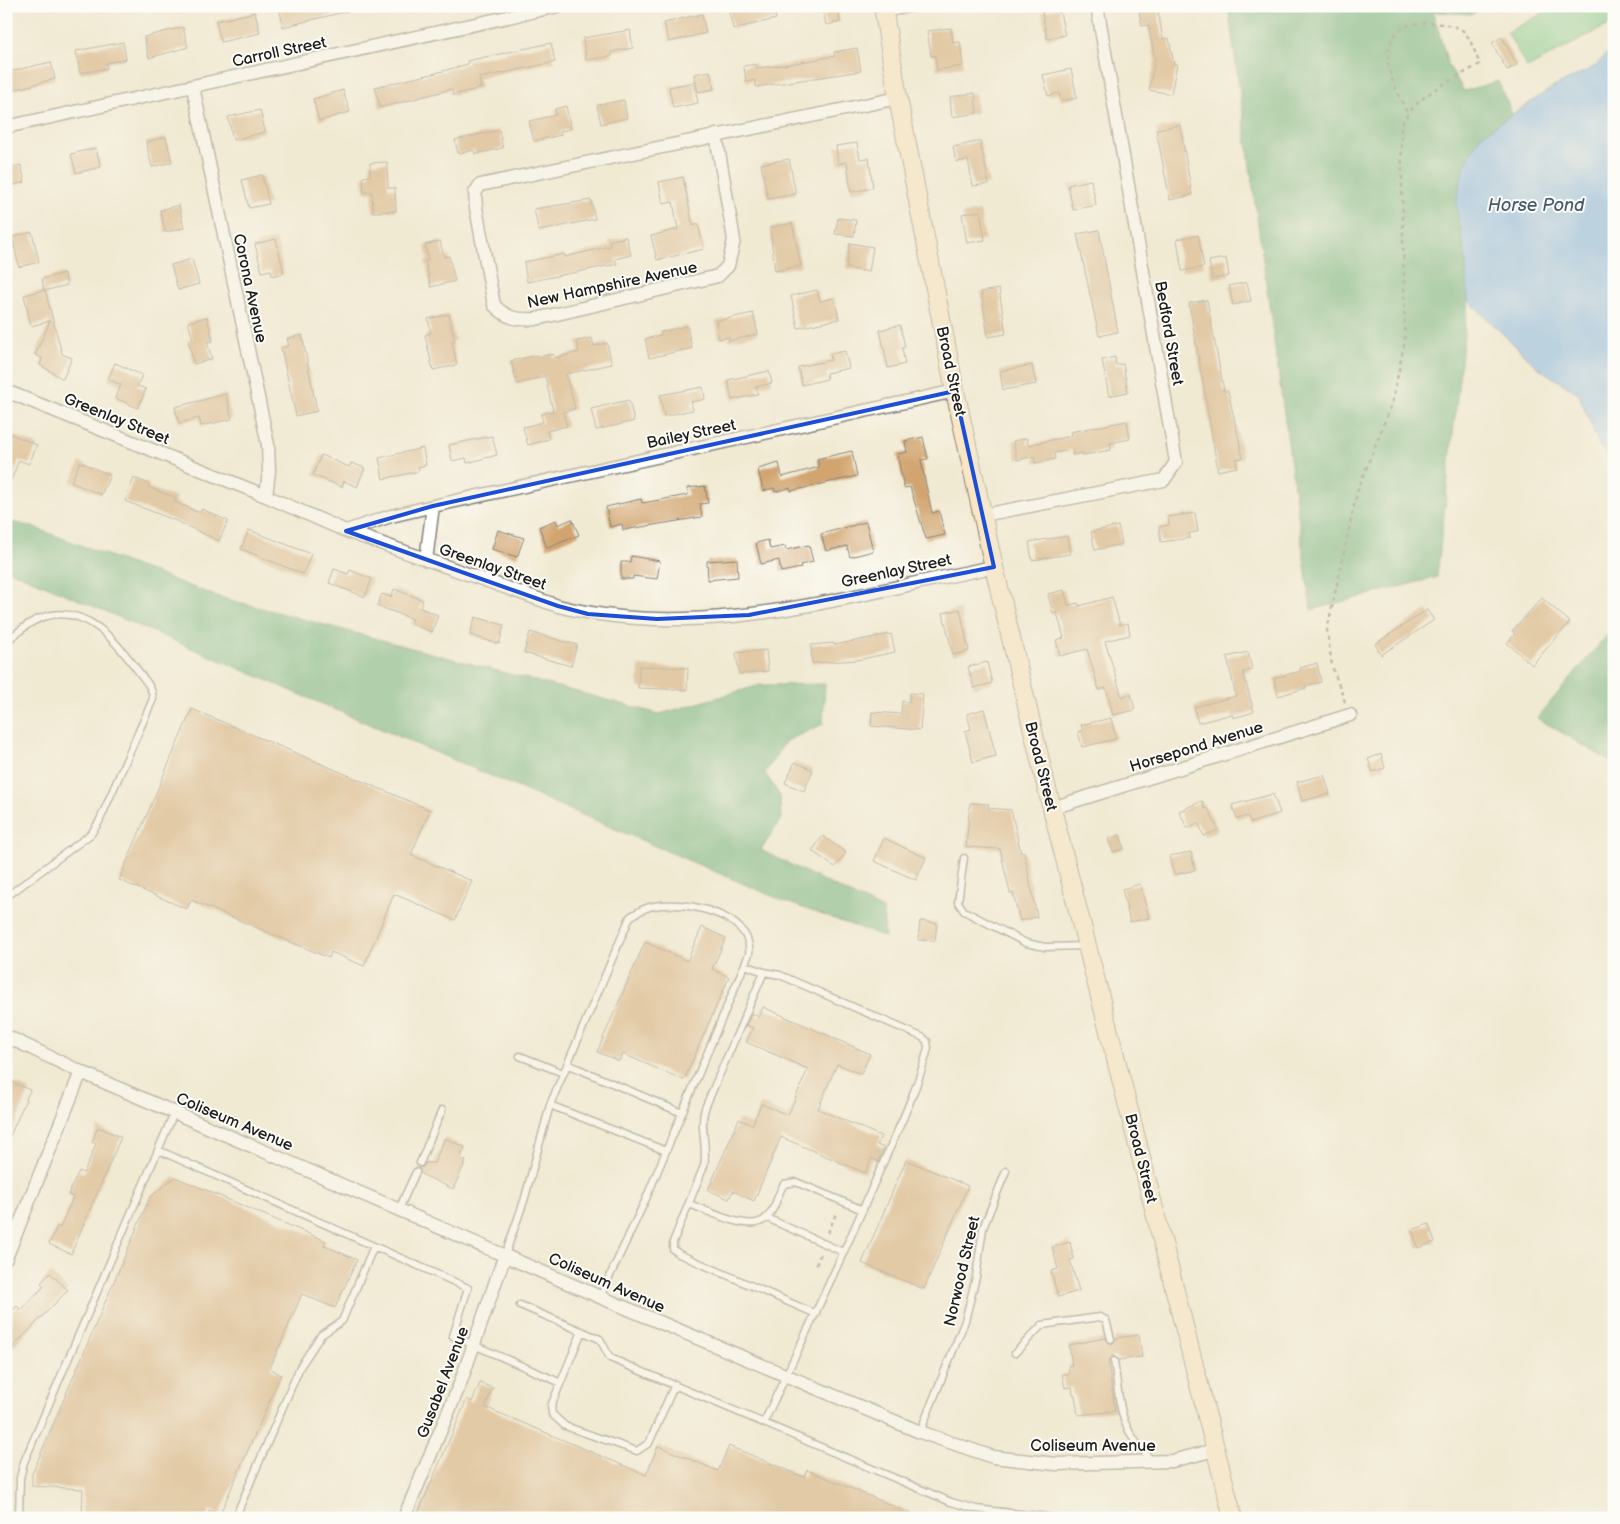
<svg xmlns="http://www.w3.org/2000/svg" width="1620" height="1524" font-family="'Balsamiq Sans',sans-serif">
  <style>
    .green { fill: #7acb8c; stroke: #4b7454 }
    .forest { fill: #63af78; stroke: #40664a }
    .water { fill: #7eb6ee; stroke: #4d6985 }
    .building { fill: #d2a570 }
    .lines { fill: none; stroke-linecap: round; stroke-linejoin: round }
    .lane-casing { stroke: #868378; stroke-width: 9 }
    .street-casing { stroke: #868378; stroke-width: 15 }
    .secondary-casing { stroke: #868378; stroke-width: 20 }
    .path { stroke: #868378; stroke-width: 2.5; stroke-dasharray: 4 4; stroke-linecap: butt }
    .lane { stroke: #fff; stroke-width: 6 }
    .street { stroke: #fff; stroke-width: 12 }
    .secondary { stroke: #fbe6c3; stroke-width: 18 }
    .marked { fill: none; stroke: #1d4ed8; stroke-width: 4; stroke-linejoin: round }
    .labels { text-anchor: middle; stroke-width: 4; stroke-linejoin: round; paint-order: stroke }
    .street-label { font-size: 16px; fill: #1c1c1c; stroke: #fdfcf7 }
    .water-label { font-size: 18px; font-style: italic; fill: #435a70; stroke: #fdfcf7 }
  </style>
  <rect width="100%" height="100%" fill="#fdfcf7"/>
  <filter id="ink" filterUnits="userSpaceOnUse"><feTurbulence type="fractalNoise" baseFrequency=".02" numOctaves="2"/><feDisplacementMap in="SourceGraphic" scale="10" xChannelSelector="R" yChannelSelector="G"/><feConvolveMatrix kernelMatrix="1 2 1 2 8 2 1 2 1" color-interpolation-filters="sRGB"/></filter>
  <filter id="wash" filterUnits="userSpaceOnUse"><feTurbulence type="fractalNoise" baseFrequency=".0096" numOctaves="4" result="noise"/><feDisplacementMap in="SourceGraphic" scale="20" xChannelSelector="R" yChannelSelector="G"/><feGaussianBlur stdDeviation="1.12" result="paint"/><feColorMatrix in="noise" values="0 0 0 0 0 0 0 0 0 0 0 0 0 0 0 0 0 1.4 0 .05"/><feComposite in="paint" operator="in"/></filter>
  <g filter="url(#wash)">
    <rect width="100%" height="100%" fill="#f1ead3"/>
    <path class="green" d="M1557,6H1614V22L1527,68L1507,32Z"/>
    <path class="forest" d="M1228,6H1487L1472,14L1433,12L1448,64L1464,91L1498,81L1512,114L1480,136L1465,255L1468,300L1437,577L1311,610Z
      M6,521L30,526L216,596L660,714L760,685L825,684L823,724L785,742L765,773L780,796L781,819L761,850L883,910L885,937L786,902L6,569Z
      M1614,627V764L1537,718Z"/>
    <path class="water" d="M1614,45V463L1600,447L1578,393L1538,368L1468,300L1465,255L1456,204L1464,167L1480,136L1552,88L1596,66Z"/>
    <g id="blocks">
      <path class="building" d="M279,6H348V11L283,27Z
        M728,6H773L776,19L733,29Z
        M822,6H838L840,22L826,25Z
        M1138,6H1157L1163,39L1169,38L1174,64H1177L1171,94L1149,90L1155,60L1148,25L1142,26Z
        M1059,8L1065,35L1047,39L1042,12Z
        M255,12L260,33L221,42L216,21Z
        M702,14L706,33L669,42L664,23Z
        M183,27L188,47L149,58L144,37Z
        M951,28L953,43L960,42L963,66L937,70L935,55L931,56L927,31Z
        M630,30L633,48L611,52L612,56L586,60L583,38Z
        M1502,37L1517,65L1507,70L1492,43Z
        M123,42L126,59L106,63L107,68L80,73L76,51Z
        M551,43L555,62L479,78L481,88L453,95L452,89L380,108L375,87L436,73L468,64L467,61Z
        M857,48L861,71L756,87L755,80L746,82L744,66L756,64L757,68L784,65L835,56L834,52Z
        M51,62L55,79L13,90L8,72Z
        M1071,69L1077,98L1061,101L1059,93L1048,96L1043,75Z
        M710,71L714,89L698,92L694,74Z
        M694,82L698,103L673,108L669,87Z
        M343,90L350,112L319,121L313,99Z
        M975,93L977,113L952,117L950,97Z
        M624,100L627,118L601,124L597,105Z
        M566,106L571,129L560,131L561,135L534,141L529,121L556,115L555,109Z
        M260,110L265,132L233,140L228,117Z
        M1180,125L1192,195L1170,200L1156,129Z
        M499,130L503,148L475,154L474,150L458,154L455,140Z
        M166,137L172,162L152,167L146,142Z
        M980,141L989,184L973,186L968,160L956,162L953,147Z
        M857,143L860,159L869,158L873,188L851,192L847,162L838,164L836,146Z
        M96,148L101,167L76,173L71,154Z
        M789,159L796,194L768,199L761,164Z
        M387,162L388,188H395L396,211L373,212L372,192H364L363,177L370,176V163Z
        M21,165L25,182L6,187V168Z
        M262,175L269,204L249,208L242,180Z
        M683,177L693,226L698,224L704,249L657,260L651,236L678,229L673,202L663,204L659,182Z
        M1091,180L1096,205L1073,210L1068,185Z
        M591,200L595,219L539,231L534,209Z
        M179,205L184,228L165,232L160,210Z
        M980,211L985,240L967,243L962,214Z
        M838,218L856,220L854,236L835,234Z
        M792,223L801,266L775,271L770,228Z
        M1099,230L1118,332L1099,336L1077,234Z
        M32,232L39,262L19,267L12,237Z
        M1198,235L1204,267L1182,271L1177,239Z
        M626,237L631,255L615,259L617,264L527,282L524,262L564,254L565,257L610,246L609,241Z
        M276,239L284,273L272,276L271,270L262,272L255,244Z
        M440,241L444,257L449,256L455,281L431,287L425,261L428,260L425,245Z
        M850,243L873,247L869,272L846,268Z
        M1226,258L1229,276L1212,279L1209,261Z
        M192,259L199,284L178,290L171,265Z
        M64,273L67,285L44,291L42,279Z
        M1247,282L1251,301L1233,305L1229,286Z
        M999,289L1006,334L988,337L981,292Z
        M45,290L62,354L72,358L63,379L40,365L42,358L35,355L50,321L31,326L24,295Z
        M817,290L820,301L834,298L839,319L798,328L791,296Z
        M1207,300L1224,391H1228L1243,458L1236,459L1237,467L1218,471L1189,303Z
        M753,313L758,334L729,341V337L719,339L716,321Z
        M449,314L455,341H452L457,365L433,370L425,335L431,333L428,319Z
        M207,317L213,341L207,342L212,359L194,364L188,340L193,339L188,322Z
        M900,325L905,347L902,348L905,364L888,368L880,330Z
        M687,326L692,348L649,358L645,339L661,335L660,332Z
        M302,335L317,411L296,416L281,348L289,346L287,339Z
        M592,338L594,346L607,343L612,364L566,374L575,409L563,412L567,426L547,431L549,439L528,445L523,427L543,422L541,414L553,411L545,376L517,384L511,361L537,355L538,357L553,354L554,358L579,352L577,341Z
        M845,351L849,368L826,373L827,379L802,385L798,367L831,360L830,354Z
        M1115,357L1116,365L1123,364L1128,392L1109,396L1102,360Z
        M115,363L142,375L137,386L146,389L138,408L115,398L121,385L108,379Z
        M1032,365L1036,384L1003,390L1000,371Z
        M769,371L772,383L756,387L758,394L732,400L728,380Z
        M703,387L705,399L691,402L693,410L664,416L660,395Z
        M226,394L232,419L201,426L199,418L179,423L175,407Z
        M629,400L634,421L596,430L591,409Z
        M1127,421L1130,439L1110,443L1111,450L1083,455L1082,453L1073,455L1072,450L1054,453L1055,459L1035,463L1034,456L1017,460L1013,441L1027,438L1028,445L1071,436L1070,432Z
        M11,434L37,445L29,464L19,460L7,491L6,435L10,437Z
        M492,436L497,455L467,463L466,458L452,461L449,445Z
        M923,437L928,459L921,460L925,481L932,513L939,511L945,535L926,539L910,487L904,488L897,454L907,452L905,441Z
        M423,448L426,465L418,467L419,471L383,479L379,458Z
        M852,451L857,476L791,491L790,488L775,492L774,488L763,491L758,469L779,463L782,477L819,467L817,459Z
        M321,455L349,467L351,463L365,468L357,487L344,481L342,487L313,475Z
        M80,462L110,475L101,495L71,482Z
        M134,478L149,484L148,487L176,498L175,502L200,513L202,509L228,521L219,541L174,520L125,501Z
        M705,486L708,503L700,504L702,517L623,530L622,524L610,527L606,507L641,499L642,503L688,495L687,488Z
        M1195,513L1198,532L1189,533L1190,538L1161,542L1159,527L1169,525L1168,517Z
        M572,519L579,535L547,548L539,527L556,520L558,525Z
        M866,522L873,551L850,557L847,546L826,551L821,534Z
        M1118,526L1122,544L1095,550L1091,532Z
        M249,530L311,554L303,574L241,549Z
        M498,530L524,538L517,557L492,549Z
        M1067,536L1070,554L1032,560L1029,542Z
        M768,540L770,549L785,546L786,550L809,545L813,562L800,565L801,568L781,572L779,560L761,564L756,543Z
        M631,556L660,561L657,579L633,576V579H621V562H630Z
        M737,559L738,577L708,580L707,561Z
        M334,569L348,574L350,570L372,579L365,597L329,583Z
        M394,589L423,600L420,608L438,615L432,632L411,624L413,619L377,606L382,594L391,597Z
        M1064,590L1068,605L1078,603L1079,606L1112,597L1120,625L1128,623L1130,635L1105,641L1122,697L1131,694L1135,710L1113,715L1106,688L1099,690L1087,649L1060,656L1056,640L1064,638L1057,613L1053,614L1048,594Z
        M1542,598L1570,622L1532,665L1507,643L1515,634L1512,631Z
        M960,609L969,651L953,655L943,613Z
        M1427,610L1434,620L1381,655L1375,644Z
        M475,617L504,625L499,644L470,635Z
        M530,632L577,645L571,666L524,653Z
        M891,634L895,652L857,660L812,663L811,645L834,643V645Z
        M766,650L768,671L739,674L736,653Z
        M1248,652L1252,670L1243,672L1254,712L1233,718L1232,714L1198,723L1194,707L1236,696L1227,657Z
        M987,662L992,683L974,688L968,667Z
        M1317,663L1321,682L1305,686L1306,688L1278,696L1274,678L1301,671L1300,668Z
        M639,666L688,668L687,690L638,688Z
        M910,693L923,694L920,730L871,726L872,712L901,714L902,701L909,702Z
        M192,709L430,810L411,855L472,881L455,920L394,894L364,966L331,952L329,958L191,900L187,909L119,880Z
        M984,709L996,756L973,762L965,731L971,729L967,714Z
        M1111,718L1116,739L1082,747L1078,732L1083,730L1081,725Z
        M1381,754L1385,768L1373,772L1368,759Z
        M795,762L813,770L804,791L785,783Z
        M1324,775L1330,794L1302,801L1297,782Z
        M1273,794L1280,813L1251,823L1248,816L1237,819L1232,805Z
        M1202,801L1205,809L1208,808L1218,830L1204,836L1198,823L1187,828L1179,811Z
        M970,803L989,804L988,808L1011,810L1021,853L1024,852L1037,917L1020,921L1013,893H1010L1000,849L966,847Z
        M1120,835L1124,849L1113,852L1108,839Z
        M823,836L846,853L835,867L812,851Z
        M884,838L926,858L916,880L874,861Z
        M1191,852L1195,870L1174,875L1169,856Z
        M1140,884L1149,918L1130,922L1122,889Z
        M920,921L937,923L935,941L918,940Z
        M702,927L726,938L712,969L729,977L684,1080L623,1054L619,1061L597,1052L645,942L687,961Z
        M763,1007L870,1054L861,1074L837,1064L818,1109L881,1136L877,1145L884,1148L878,1162L872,1158L865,1173L781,1137L754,1201L733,1191L729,1199L708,1190L739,1119L752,1125L761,1104L788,1115L808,1069L746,1042L753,1028L746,1025L752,1013L759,1017Z
        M6,1080L30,1090L6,1145Z
        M98,1127L121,1137L71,1254L49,1244L57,1226L60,1228L73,1197L68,1195L79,1171L84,1173L96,1144L92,1142Z
        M445,1138L465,1147L460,1159L466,1161L453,1189L421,1174L419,1168L423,1167L425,1163H434Z
        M906,1160L968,1186L924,1289L862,1263Z
        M175,1177L326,1241L324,1245L357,1260L335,1308L302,1294L270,1368L281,1375L220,1514L209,1510L206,1518H82L83,1489L32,1486V1474L150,1197Z
        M1429,1224L1435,1242L1418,1248L1412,1230Z
        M1070,1242L1074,1259L1070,1260L1079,1291L1058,1297L1051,1271L1058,1269L1052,1247Z
        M50,1273L68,1290L6,1354V1317L17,1306L21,1310L44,1286L41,1283Z
        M1139,1335L1142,1357L1119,1360L1113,1356L1108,1362L1115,1411L1078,1415L1075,1395H1073L1072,1387L1065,1388L1062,1374H1068L1069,1365H1072L1069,1345L1105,1338L1112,1344L1116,1338Z
        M480,1383L493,1388L485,1407L646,1475L658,1446L718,1471L729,1446L804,1477L807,1470L922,1518H416L467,1399L472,1402Z"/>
    </g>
  </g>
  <g filter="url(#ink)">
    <use href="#blocks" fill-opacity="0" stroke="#868378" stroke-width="1"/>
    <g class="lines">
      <g class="lane-casing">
        <path id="lane" d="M6,642C16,634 26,624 38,619C89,598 122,650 148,684L152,692L153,699L99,822L91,834L6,897
          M964,858L958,902L964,911L1026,943L1045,947L1087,946
          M745,965L764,972
          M520,1056L563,1073
          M567,1064L682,1113
          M550,1105L666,1151
          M158,1150L468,1288L453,1336L559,1382
          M420,1163L442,1110
          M689,1204C707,1210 751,1234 766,1218C776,1210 777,1194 784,1184L796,1182L863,1210
          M399,1209L416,1172
          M767,1218L843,1252
          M505,1255L524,1201L550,1105L630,917C638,912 645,907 654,906C684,900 754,914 749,954L645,1201L600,1297
          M520,1305L600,1339L610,1358L951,1502L976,1509L1056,1518
          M582,1331L551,1406L552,1414L565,1426L637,1451L649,1443L675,1384
          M1015,1353L1042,1325L1100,1317L1106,1320L1111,1339
          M1114,1361C1121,1408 1117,1425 1152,1461
          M764,1422C803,1339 843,1257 879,1172C897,1132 917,1091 928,1048L927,1041L922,1037L780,975L764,972L705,1108C699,1128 708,1146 704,1166L673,1242V1249L679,1254L816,1314
          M920,1432L965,1321L976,1277L983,1228L1006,1171
          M19,1518L20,1478L24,1462L174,1113
          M235,1518L300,1367L321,1335L342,1321L374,1246"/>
      </g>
      <g class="street-casing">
        <path id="street" d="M883,11L908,6
          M193,87L268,445L269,471L266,496
          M6,127L558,6
          M716,135L734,240L728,266L718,276L536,319C518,320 507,319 494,305L476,208L475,193L480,185L898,98
          M6,391L266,496L346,531L558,606C703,643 851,594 994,567
          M983,515L1164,480L1176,462L1097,6
          M346,531L391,516L433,506L955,391
          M426,560L433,506
          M1052,808L1350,715
          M6,1036L81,1072L600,1297L920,1432L993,1457L1056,1464L1172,1461L1215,1450
          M6,1258L81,1072
          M404,1518L460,1384L505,1255"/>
      </g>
      <g class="secondary-casing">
        <path id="secondary" d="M883,6L898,98L955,391L994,567L1045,781L1233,1518"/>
      </g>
      <path class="path" d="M1345,702L1332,666L1327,630L1357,492L1392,403L1405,340L1401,126C1416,94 1451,81 1480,64C1475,54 1471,37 1462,30C1450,22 1414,20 1402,28C1392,35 1388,47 1388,58C1387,76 1401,97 1407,113
        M828,1233L837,1211
        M816,1265L821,1253"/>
      <use href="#lane" class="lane"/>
      <use href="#street" class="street"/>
      <use href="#secondary" class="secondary"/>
    </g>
  </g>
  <path d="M0 0H1620V1524H0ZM955,391L994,567L749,615L657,619L588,614L558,606L346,531L433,506Z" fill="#f1ead3" fill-opacity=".55" fill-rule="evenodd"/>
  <path class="marked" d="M955,391L994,567L749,615L657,619L588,614L558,606L346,531L433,506Z"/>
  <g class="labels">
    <g class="street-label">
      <text transform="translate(279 51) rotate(-12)" y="6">Carroll Street</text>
      <text transform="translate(612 284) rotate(-12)" y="6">New Hampshire Avenue</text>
      <text transform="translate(251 288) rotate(78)" y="6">Corona Avenue</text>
      <text transform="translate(1170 333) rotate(80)" y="6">Bedford Street</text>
      <text transform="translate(952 371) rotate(78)" y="6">Broad Street</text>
      <text transform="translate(117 418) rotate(22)" y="6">Greenlay Street</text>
      <text transform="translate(691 433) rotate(-12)" y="6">Bailey Street</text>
      <text transform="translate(493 566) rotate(19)" y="6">Greenlay Street</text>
      <text transform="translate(896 570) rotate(-12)" y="6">Greenlay Street</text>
      <text transform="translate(1196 746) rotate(-17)" y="6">Horsepond Avenue</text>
      <text transform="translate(1042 766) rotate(76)" y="6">Broad Street</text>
      <text transform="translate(235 1121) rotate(23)" y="6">Coliseum Avenue</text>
      <text transform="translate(1142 1158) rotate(76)" y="6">Broad Street</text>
      <text transform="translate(961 1271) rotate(-77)" y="6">Norwood Street</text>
      <text transform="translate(607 1282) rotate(24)" y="6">Coliseum Avenue</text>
      <text transform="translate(442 1382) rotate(-69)" y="6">Gusabel Avenue</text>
      <text x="1093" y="1451">Coliseum Avenue</text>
    </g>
    <g class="water-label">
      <text x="1536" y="211">Horse Pond</text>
    </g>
  </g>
  <rect width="1620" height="1524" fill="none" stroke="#fdfcf7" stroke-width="25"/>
</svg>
